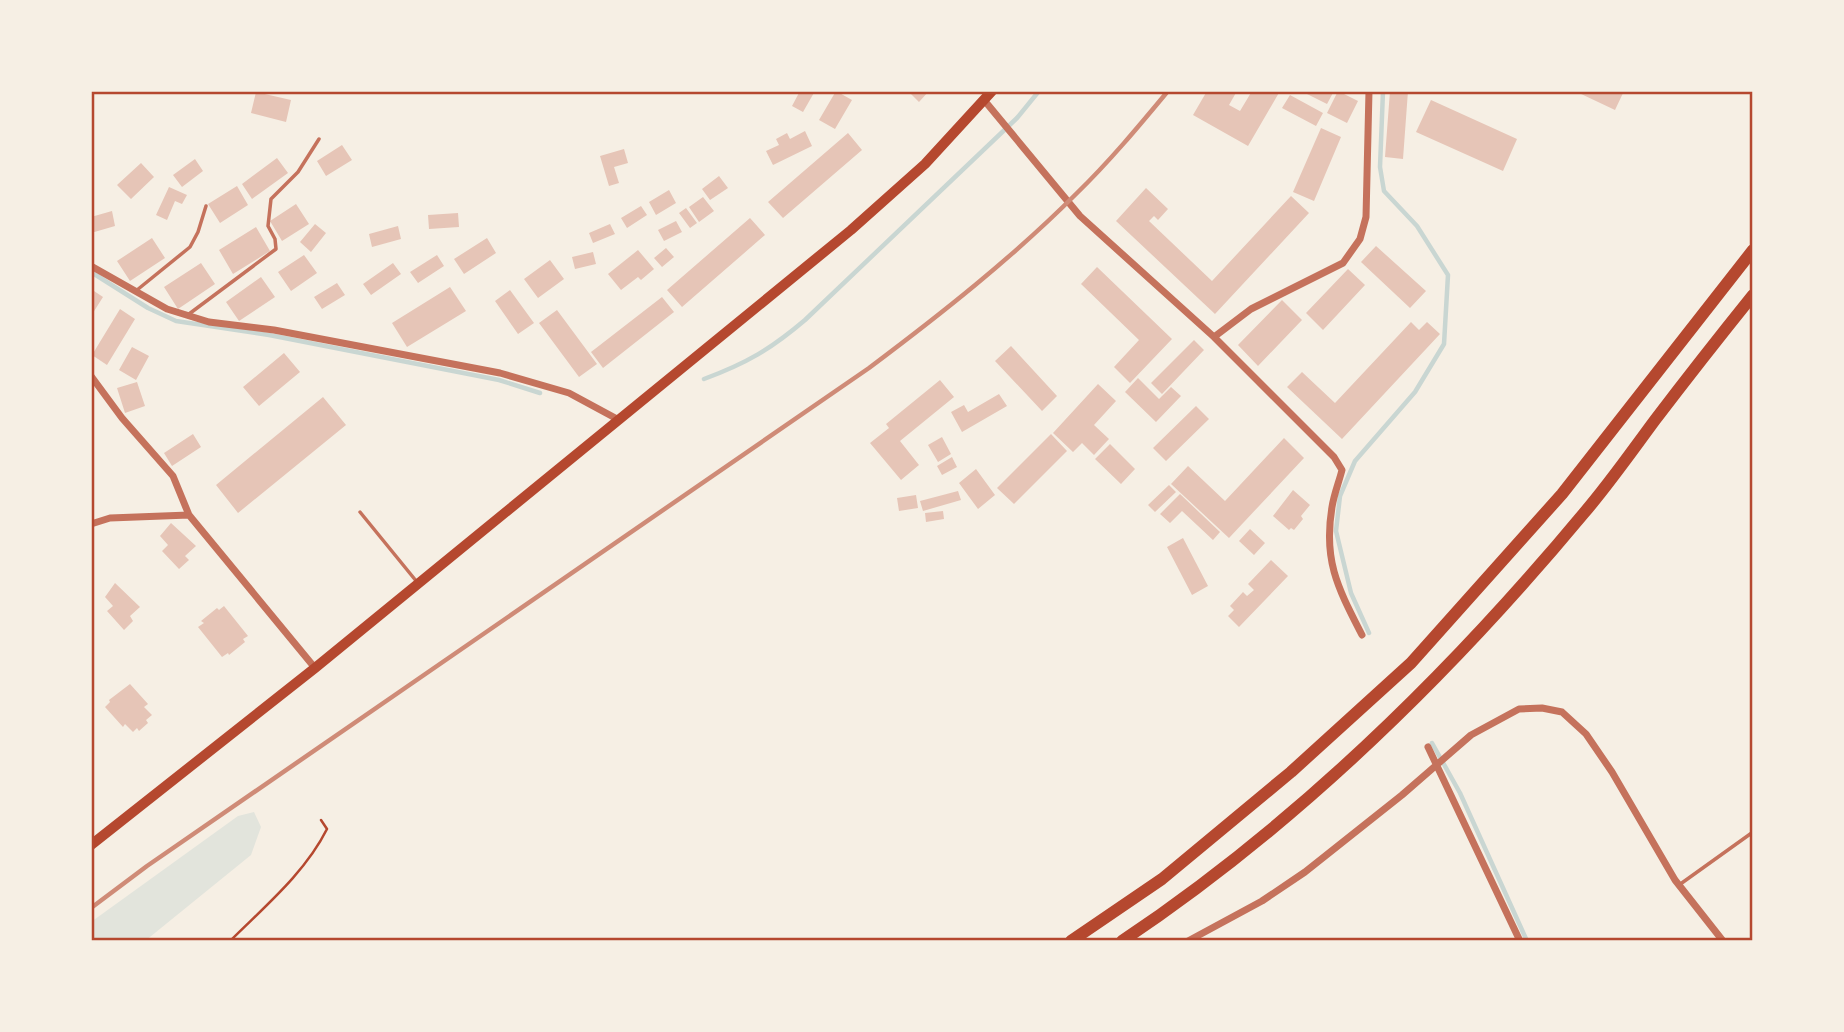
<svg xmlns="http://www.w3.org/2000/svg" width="1844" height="1032" font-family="Arial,sans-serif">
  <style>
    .green { fill: #e2e4dc }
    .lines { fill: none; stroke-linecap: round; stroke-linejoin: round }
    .stream { stroke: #c9d6d2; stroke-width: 4.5 }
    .building { fill: #e6c5b7 }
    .path { stroke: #b5482f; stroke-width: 2.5 }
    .service { stroke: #c5725c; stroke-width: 3.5 }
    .minor { stroke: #c5725c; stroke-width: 7 }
    .primary { stroke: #b5482f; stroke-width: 10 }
    .motorway { stroke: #b5482f; stroke-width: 12 }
    .rail { stroke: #cf8b77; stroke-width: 4.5 }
    .neatline { fill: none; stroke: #b5482f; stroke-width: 2.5 }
  </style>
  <rect width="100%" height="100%" fill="#f6efe4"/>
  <path class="green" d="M254,812L261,827L251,855L145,941H91V922L238,816Z"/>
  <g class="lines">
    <path class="stream" d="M91,272L148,308L176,321L269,335L499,380L540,393
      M704,379C747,363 771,349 805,320L1017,118L1039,91
      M1369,633L1351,593L1336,531L1340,496L1355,461L1415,392L1444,344L1448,275L1417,226L1384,191L1380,167L1383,91
      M1432,743L1460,793L1527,941"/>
  </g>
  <path class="building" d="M800,91H815L803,112L792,106Z
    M836,91L852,100L835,129L819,120Z
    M908,91H929L919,102Z
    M1207,91H1237L1229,105L1240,111L1252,91H1280L1248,146L1193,115Z
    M1301,91H1334L1327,104Z
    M1338,91L1358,101L1347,123L1327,113Z
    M1390,91H1408L1403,159L1385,157Z
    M1580,91H1624L1615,110L1579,93Z
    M256,92L291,100L286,122L251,113Z
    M1290,95L1323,113L1316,126L1282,108Z
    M1431,100L1517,139L1503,171L1416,132Z
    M1321,128L1341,137L1314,201L1293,192Z
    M805,131L812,146L773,165L766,151L779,145L776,139L787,133L790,139Z
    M848,133L862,150L783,218L768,202Z
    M342,145L352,160L326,176L317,161Z
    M624,149L628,163L614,167L619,183L609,186L600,156Z
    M277,158L288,173L252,199L242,184Z
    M195,159L203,171L182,187L173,175Z
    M141,163L154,177L131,199L117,185Z
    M719,176L728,188L710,200L702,189Z
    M237,186L248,205L220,223L208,204Z
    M169,187L187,195L182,204L175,201L167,220L156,215Z
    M1146,188L1168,209L1158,220L1154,216L1149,221L1212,281L1291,196L1309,213L1215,314L1116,221Z
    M669,190L676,203L656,215L649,202Z
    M703,197L714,211L699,222L689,207Z
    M296,204L309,224L282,241L270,221Z
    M641,206L647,215L627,228L621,218Z
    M686,208L697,223L690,228L679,213Z
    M112,211L115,226L91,233V217Z
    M458,213L459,227L429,229L428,215Z
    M750,218L765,235L682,307L667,290Z
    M676,221L682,232L664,241L658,230Z
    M315,224L326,233L311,252L300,242Z
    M610,224L615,234L593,243L589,233Z
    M398,226L401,239L372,247L369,234Z
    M256,227L270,251L233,274L219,250Z
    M152,238L165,258L130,281L117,261Z
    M487,238L496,253L464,274L454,259Z
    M1376,246L1426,291L1410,308L1361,262Z
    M666,248L674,257L662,267L654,258Z
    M638,250L654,269L641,280L638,277L621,290L608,274Z
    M593,252L596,264L575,269L572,257Z
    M304,255L317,273L291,291L278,272Z
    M437,255L444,266L418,283L410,272Z
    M550,260L564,279L538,298L524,279Z
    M201,263L215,284L178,309L164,287Z
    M393,263L401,274L371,295L363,284Z
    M1097,267L1172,339L1130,383L1114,367L1139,340L1081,284Z
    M1348,269L1365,285L1323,330L1306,313Z
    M261,277L275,297L239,321L226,302Z
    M337,283L345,295L322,309L314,297Z
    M450,287L466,311L407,347L392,323Z
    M91,289L103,297L91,316Z
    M510,290L534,323L518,334L495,301Z
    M662,297L674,312L603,368L591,352Z
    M1282,300L1302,320L1258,366L1238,345Z
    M120,309L135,319L107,365L92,355Z
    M557,310L597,364L579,377L539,323Z
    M1411,322L1419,330L1427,322L1440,334L1342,439L1287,387L1302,372L1335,403Z
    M1194,340L1204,350L1162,394L1151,383Z
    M1011,346L1057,396L1042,411L995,361Z
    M132,347L149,356L136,380L119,370Z
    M284,353L300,372L259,406L243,387Z
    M1138,378L1159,399L1171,387L1181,396L1156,422L1125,392Z
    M940,380L954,397L900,441L919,465L901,480L870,443L889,428L886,424Z
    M137,382L145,406L125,413L117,388Z
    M1098,384L1116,401L1094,425L1109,439L1094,455L1082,443L1073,452L1053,433Z
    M999,394L1007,406L962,432L951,412L964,405L968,412Z
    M323,397L346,425L238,513L216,485Z
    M1196,406L1209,419L1166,461L1153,448Z
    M193,434L201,447L172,466L164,453Z
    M1051,434L1067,451L1014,504L997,488Z
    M942,437L951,454L938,462L928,445Z
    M1284,438L1304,458L1229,538L1171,484L1188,466L1225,501Z
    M1110,444L1135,469L1121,484L1095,459Z
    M952,457L957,467L942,475L937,466Z
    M976,469L995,495L978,509L959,483Z
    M1169,485L1176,492L1155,512L1148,505Z
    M1293,490L1310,505L1301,516L1303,519L1294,530L1291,528L1289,530L1273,516Z
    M958,491L961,500L923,511L920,501Z
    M1180,494L1220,532L1213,540L1182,511L1170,523L1160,514Z
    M916,495L918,508L899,511L897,498Z
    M943,511L944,519L926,522L925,513Z
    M171,523L196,546L185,556L189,560L179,569L162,551L168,545L160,536Z
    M1250,529L1265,543L1254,555L1239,541Z
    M1183,538L1208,586L1192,595L1167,547Z
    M1271,560L1288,576L1239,627L1228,616L1234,610L1230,606L1243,592L1247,596L1254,590L1248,584Z
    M115,583L140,607L130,616L133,621L124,630L107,611L113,606L105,597Z
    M224,606L248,636L243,639L245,642L229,655L228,653L222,657L198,627L204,623L201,621L217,608L219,610Z
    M130,684L148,704L144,707L152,715L146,720L148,723L139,731L137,728L133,732L125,724L123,727L105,707L110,702L109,700Z"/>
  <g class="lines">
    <path class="path" d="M230,941C264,907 305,873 327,829L321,820"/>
    <path class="service" d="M137,290L190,247L198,232L206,206
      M189,314L276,249L275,239L268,226L271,199L298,172L319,139
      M360,512L417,582
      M1679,885L1753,832"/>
    <path class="minor" d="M984,100L1080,216L1214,337L1334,457L1342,470C1339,482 1334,494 1332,507C1323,561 1338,588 1362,635
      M91,266L167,309L209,322L274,330L500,373L569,393L619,420
      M1214,337L1251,309L1343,263L1360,239L1366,217L1369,91
      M91,376L122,418L173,476L189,515L315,668
      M91,524L110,518L189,515
      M1428,747L1520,941
      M1188,941L1262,901L1305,872L1402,795L1471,735L1519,709L1542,708L1562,712L1586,734L1612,772L1675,880L1723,941"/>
    <path class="primary" d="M91,845L315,668L851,230L925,164L992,91"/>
    <path class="motorway" d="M1071,941L1162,879L1291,772L1411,663L1562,494L1753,250
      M1122,941C1297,824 1450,674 1584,513C1609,484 1632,451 1655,420C1687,378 1720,336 1753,295"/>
    <path class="rail" d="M91,908L147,866L869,368C941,314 1012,258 1076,194C1109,162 1139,126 1168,91"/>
  </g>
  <rect width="1844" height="1032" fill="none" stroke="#f6efe4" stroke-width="186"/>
  <rect x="93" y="93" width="1658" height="846" class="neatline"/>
</svg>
